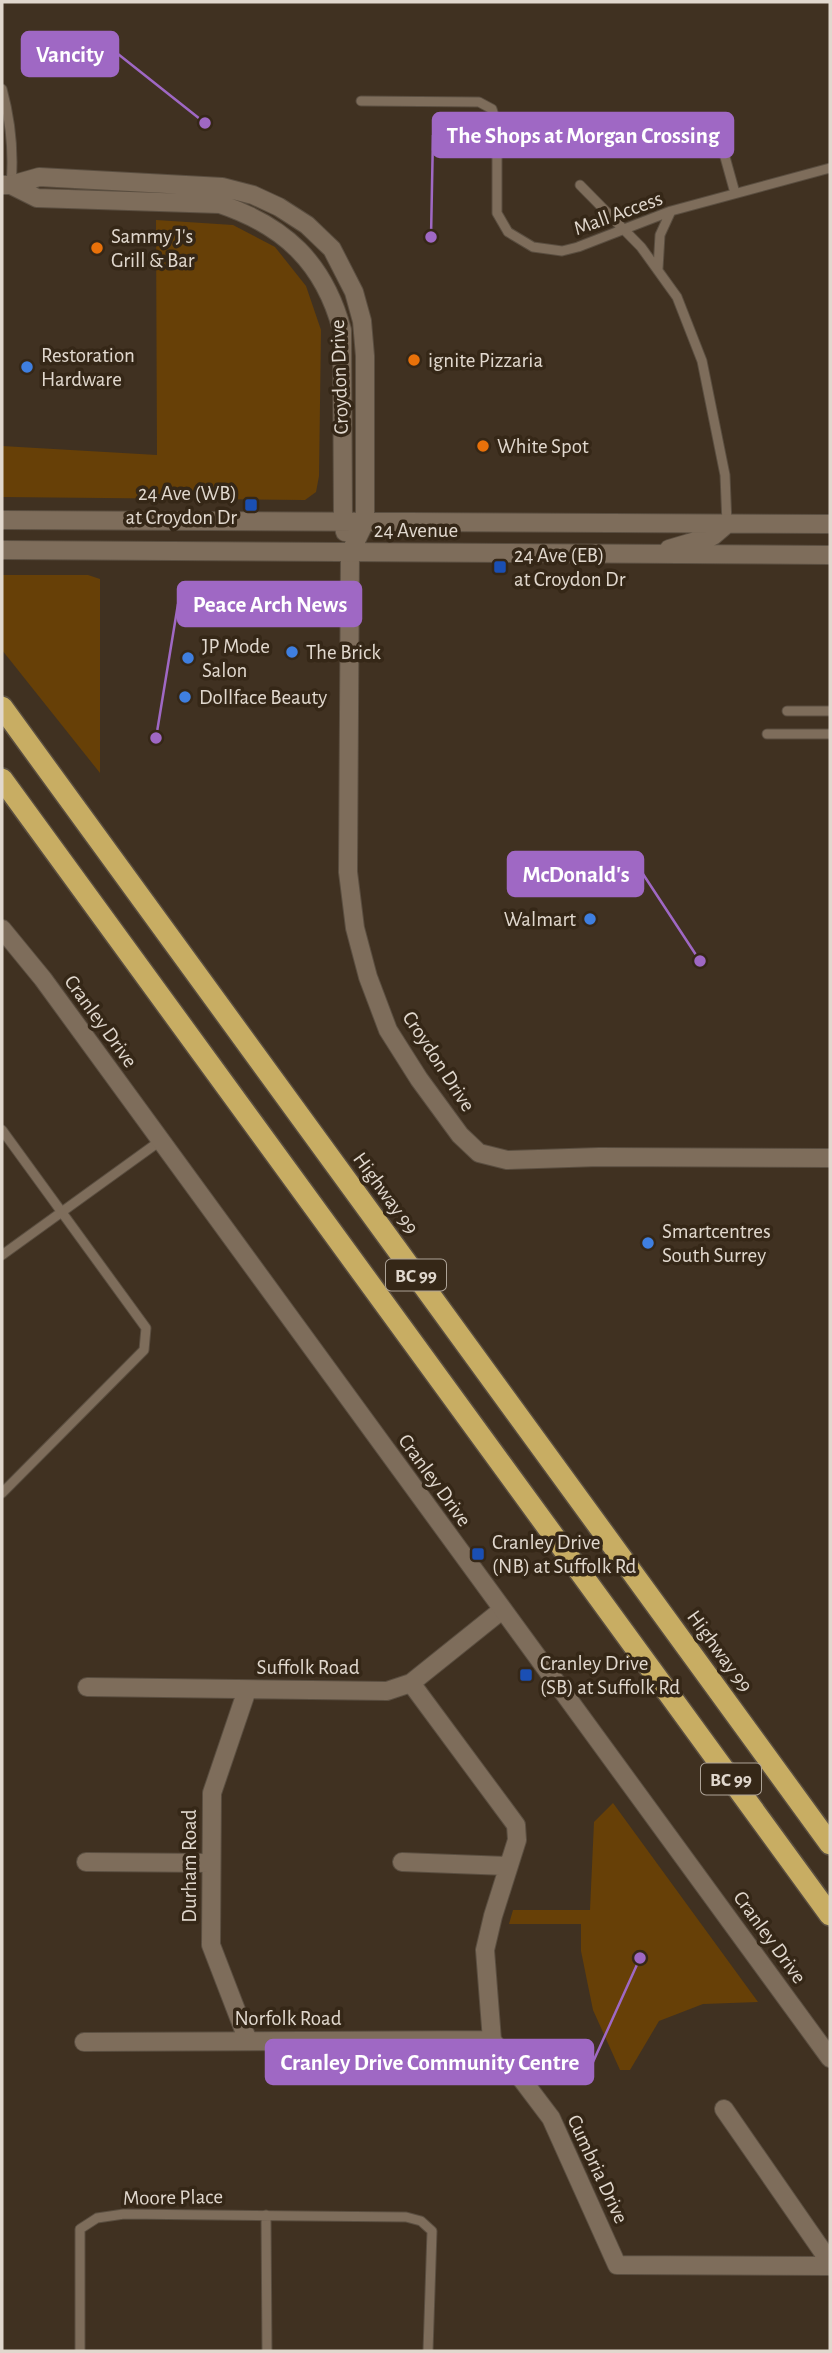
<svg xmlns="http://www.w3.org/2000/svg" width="832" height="2353" font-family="'Alegreya Sans',sans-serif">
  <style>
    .green { fill: #674007 }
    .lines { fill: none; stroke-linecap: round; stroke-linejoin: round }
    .lane-casing { stroke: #5a4e40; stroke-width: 11 }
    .street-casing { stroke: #5a4e40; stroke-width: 20 }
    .secondary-casing { stroke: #5a4e40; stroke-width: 20 }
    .highway-casing { stroke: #5a4e40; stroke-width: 24 }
    .lane { stroke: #7e6d5b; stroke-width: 9 }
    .street { stroke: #7e6d5b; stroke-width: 18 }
    .secondary { stroke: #7e6d5b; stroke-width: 18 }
    .highway { stroke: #c8ad63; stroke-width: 21 }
    .food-dot { fill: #e8710a; stroke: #352717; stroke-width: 2.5 }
    .shop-dot { fill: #3f7fe0; stroke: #352717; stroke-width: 2.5 }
    .transit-dot { fill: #1a4fb4; stroke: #352717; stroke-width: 2.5 }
    .labels { text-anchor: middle; stroke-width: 7; stroke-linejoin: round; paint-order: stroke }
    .shield { fill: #352717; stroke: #ada397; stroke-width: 2 }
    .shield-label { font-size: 19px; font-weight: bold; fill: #e1d8ce }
    .street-label { font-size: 21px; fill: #e1d8ce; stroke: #352717 }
    .poi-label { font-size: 21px; fill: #e1d8ce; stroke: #352717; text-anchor: start }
    .leader { fill: none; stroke: #9f68c4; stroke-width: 2.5 }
    .callout-dot { fill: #9f68c4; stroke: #352717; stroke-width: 2.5 }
    .callout { fill: #9f68c4; stroke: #9f68c4; stroke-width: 2.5 }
    .callout-label { font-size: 23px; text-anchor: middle; font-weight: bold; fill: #fff }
  </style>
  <rect width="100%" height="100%" fill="#403121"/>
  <path class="green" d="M156,220L233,225L275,247L306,286L321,330L319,476L316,492L305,500L2,497V446L157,455Z
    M2,575H88L100,579V773L2,650Z
    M613,1803L758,2002L703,2004L659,2021L630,2070H620L593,2010L581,1951V1924H509L513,1910H590L594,1822Z"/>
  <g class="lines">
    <g class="lane-casing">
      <path id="lane" d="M2,89C11,122 14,151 11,185
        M361,101L479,102L492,109L497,126V213L508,232L533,247L562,251L578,247L671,211L830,168
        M725,157L735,193
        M580,185L641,247L677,297L702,361L725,475L727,524
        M658,269L660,235L671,211
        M787,711H830
        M767,734H830
        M2,1130L146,1328L144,1350L2,1493
        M2,1255L160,1141
        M266,2215L267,2351
        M80,2351V2229L97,2218L124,2214L406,2217L421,2221L432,2231L428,2351"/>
    </g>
    <g class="street-casing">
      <path id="street" d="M350,553L348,872L355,928L368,977L388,1030L419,1079L460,1135L479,1153L507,1160L599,1157L830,1158
        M411,1683L516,1825L517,1840L493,1916L485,1950L492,2040L551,2118L617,2265L830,2266
        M87,1687L387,1691L411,1683L502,1610
        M247,1690L212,1793L211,1945L248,2041
        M86,1862L211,1863
        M402,1862L507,1866
        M84,2042L492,2040
        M724,2109L830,2262"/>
    </g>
    <g class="secondary-casing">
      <path id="secondary" d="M2,185H11L39,177L222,187L253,195L279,207L307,225L332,249L354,292L362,321L365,356V522L350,553
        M11,185L37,198L220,204C285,226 324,263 342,330L343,522L345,532
        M2,520L830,524
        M669,549L713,536L727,524
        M2,550L830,555
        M2,929L43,979L830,2058"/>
    </g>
    <g class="highway-casing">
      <path id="highway" d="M2,707L830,1844
        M2,779L830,1915"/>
    </g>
    <use href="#lane" class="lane"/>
    <use href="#street" class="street"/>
    <use href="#secondary" class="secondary"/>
    <use href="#highway" class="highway"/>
  </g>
  <g class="food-dot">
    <circle cx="97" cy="248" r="7"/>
    <circle cx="414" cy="360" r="7"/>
    <circle cx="483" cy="446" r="7"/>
  </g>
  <g class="shop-dot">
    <circle cx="27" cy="367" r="7"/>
    <circle cx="292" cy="652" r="7"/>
    <circle cx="188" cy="658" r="7"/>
    <circle cx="185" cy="697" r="7"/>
    <circle cx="590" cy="919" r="7"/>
    <circle cx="648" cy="1243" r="7"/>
  </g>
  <g class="transit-dot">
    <rect x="244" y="498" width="14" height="14" rx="3.5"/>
    <rect x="493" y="560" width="14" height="14" rx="3.5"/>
    <rect x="471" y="1547" width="14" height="14" rx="3.5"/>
    <rect x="519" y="1668" width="14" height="14" rx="3.5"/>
  </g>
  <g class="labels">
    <g class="shield">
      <rect x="386" y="1259.5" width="60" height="31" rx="5"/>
      <rect x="701" y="1763.5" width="60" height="31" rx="5"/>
    </g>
    <g class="shield-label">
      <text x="416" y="1282">BC 99</text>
      <text x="731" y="1786">BC 99</text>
    </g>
    <g class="street-label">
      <text transform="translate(618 213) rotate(-20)" y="7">Mall Access</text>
      <text transform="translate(339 377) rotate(-92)" y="7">Croydon Drive</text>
      <text x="416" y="537">24 Avenue</text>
      <text transform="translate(101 1021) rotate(54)" y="7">Cranley Drive</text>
      <text transform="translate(439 1061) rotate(57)" y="7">Croydon Drive</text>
      <text transform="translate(386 1193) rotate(54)" y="7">Highway 99</text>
      <text transform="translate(435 1480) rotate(54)" y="7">Cranley Drive</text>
      <text transform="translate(720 1651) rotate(54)" y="7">Highway 99</text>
      <text x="308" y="1674">Suffolk Road</text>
      <text transform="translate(189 1866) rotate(-90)" y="7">Durham Road</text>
      <text transform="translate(770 1937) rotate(54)" y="7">Cranley Drive</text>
      <text x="288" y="2025">Norfolk Road</text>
      <text transform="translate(598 2169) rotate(65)" y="7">Cumbria Drive</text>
      <text transform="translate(173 2197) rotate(-1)" y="7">Moore Place</text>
    </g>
    <g class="poi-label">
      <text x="111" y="243">Sammy J's<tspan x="111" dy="24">Grill &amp; Bar</tspan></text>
      <text x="41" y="362">Restoration<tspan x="41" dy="24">Hardware</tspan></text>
      <text x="428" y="367">ignite Pizzaria</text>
      <text x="497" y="453">White Spot</text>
      <text x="237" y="500" text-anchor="end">24 Ave (WB)<tspan x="237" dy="24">at Croydon Dr</tspan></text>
      <text x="514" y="562">24 Ave (EB)<tspan x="514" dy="24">at Croydon Dr</tspan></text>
      <text x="202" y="653">JP Mode<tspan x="202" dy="24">Salon</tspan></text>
      <text x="306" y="659">The Brick</text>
      <text x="199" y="704">Dollface Beauty</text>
      <text x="576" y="926" text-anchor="end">Walmart</text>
      <text x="662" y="1238">Smartcentres<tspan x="662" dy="24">South Surrey</tspan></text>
      <text x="492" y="1549">Cranley Drive<tspan x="492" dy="24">(NB) at Suffolk Rd</tspan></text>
      <text x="540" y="1670">Cranley Drive<tspan x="540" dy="24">(SB) at Suffolk Rd</tspan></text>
    </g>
  </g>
  <path class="leader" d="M205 123L118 54M431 237L433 135M156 738L178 604M700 961L643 874M640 1958L593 2062"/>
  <g class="callout-dot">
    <circle cx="205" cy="123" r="7"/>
    <circle cx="431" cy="237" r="7"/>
    <circle cx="156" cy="738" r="7"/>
    <circle cx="700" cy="961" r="7"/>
    <circle cx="640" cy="1958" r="7"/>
  </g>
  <g class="callout">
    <rect x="22" y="32" width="96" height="44" rx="7"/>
    <rect x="433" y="113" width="300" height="44" rx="7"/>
    <rect x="178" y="582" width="183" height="44" rx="7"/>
    <rect x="508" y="852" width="135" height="44" rx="7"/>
    <rect x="266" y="2040" width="327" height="44" rx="7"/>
  </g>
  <g class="callout-label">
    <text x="70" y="62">Vancity</text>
    <text x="583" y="143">The Shops at Morgan Crossing</text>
    <text x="270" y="612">Peace Arch News</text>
    <text x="576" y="882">McDonald's</text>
    <text x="430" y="2070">Cranley Drive Community Centre</text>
  </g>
  <rect width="832" height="2353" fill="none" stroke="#e1d8ce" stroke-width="7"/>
</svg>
